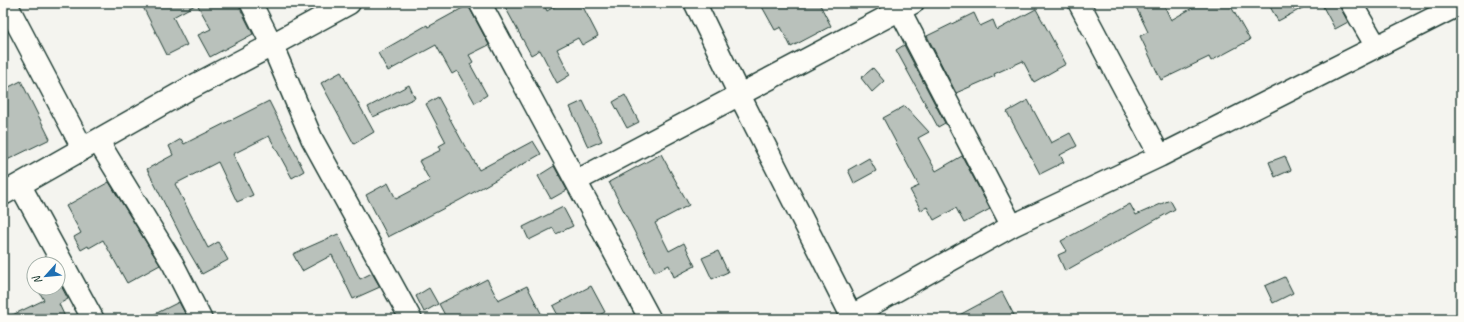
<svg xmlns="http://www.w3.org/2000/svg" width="1464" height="322" font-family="Caveat,sans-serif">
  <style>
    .building { fill: #b9c1bb; stroke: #1f3d34 }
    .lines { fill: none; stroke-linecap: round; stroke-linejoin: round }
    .street-casing { stroke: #1f3d34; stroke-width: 24 }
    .secondary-casing { stroke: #1f3d34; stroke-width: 25 }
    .street { stroke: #fdfcf7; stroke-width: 21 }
    .secondary { stroke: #fdfcf7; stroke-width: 22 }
  </style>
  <rect width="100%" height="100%" fill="#f4f4ef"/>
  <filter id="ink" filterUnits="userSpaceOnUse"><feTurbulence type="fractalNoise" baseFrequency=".025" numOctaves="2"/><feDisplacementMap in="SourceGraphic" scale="8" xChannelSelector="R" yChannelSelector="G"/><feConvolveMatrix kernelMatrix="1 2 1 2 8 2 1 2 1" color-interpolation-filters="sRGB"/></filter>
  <g filter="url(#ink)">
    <path class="building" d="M141,3H239L240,8L253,34L210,57L198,35L211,29L197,4L173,17L187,45L167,55Z
      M503,3H543L547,11L561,3H581L598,36L582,45L578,38L557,49L570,75L557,83L540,50L531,55Z
      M760,3H819L831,26L791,47L781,27L775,30Z
      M1134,3H1163L1171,20L1201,3H1229L1250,40L1211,61L1209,57L1161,80L1140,36L1148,32Z
      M1268,3H1312L1278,21Z
      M1321,3H1339L1341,9L1348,22L1335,29Z
      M468,5L489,45L469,55L473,62L470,64L487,95L475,103L457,71L452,74L436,45L388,71L378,53L427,25L428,27Z
      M1036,9L1066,64L1034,82L1023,61L994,74L995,76L956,93L927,36L974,13L980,26L993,20L997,30Z
      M904,45L945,123L938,127L896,50Z
      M873,68L884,81L872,92L861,78Z
      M341,72L374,132L354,144L321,83Z
      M21,81L50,139L3,162V90Z
      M409,85L415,98L373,117L368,107Z
      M625,95L639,122L627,128L613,102Z
      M438,97L468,152H469L479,170L533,141L541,154L460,200L388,237L366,195L388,183L396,199L430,181L419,161L441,150L439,146L446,142L426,104Z
      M1028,100L1051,143L1070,133L1077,146L1060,155L1064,162L1040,174L1007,112Z
      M269,101L304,171L292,178L269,136L233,154L253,195L237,202L218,162L175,184L208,248L218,242L228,260L202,274L188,250L147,169L173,155L169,146L181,139L184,144Z
      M583,101L602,141L588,147L570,107Z
      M905,106L929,132L918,138L936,171L962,156L990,209L964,223L956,208L934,220L927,207L921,210L910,190L919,186L883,118Z
      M661,154L689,205L655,223L669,251L684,243L695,266L674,277L669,265L655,272L609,182Z
      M1285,156L1291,170L1275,177L1269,162Z
      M869,158L876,171L854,183L848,170Z
      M554,166L567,190L551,199L538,176Z
      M109,182L160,265L127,283L103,240L89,248L88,246L81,250L74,237L81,233L66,206Z
      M1170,200L1175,209L1065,271L1058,255L1067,251L1061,241L1130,204L1136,215Z
      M563,207L573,226L556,234L553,228L529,240L523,227Z
      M338,234L360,279L372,273L380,287L353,299L332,255L302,271L293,254Z
      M718,251L728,272L712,279L702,258Z
      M1285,277L1293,293L1273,303L1265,286Z
      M487,279L498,300L527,286L542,315L534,319H447L439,304Z
      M58,280L68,299L59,304L66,319H4L44,300L37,288H58Z
      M591,286L605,312L592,319H560L553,306Z
      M429,288L438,304L424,312L416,296Z
      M1002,292L1016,319H952Z
      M179,302L188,319H145Z"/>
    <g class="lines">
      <g class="street-casing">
        <path id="street" d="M6,3L83,149
          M251,3L272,45L312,139L411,319
          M480,3L650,319
          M695,3L739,94L853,319
          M896,3L1012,226
          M1079,3L1160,156
          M1351,3L1376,46
          M98,141L173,264L201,319
          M576,181L913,3
          M20,185L93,319
          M851,316L1012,226L1160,156L1461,4"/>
      </g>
      <g class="secondary-casing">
        <path id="secondary" d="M3,194L190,88L272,45L349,3"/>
      </g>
      <use href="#street" class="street"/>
      <use href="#secondary" class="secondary"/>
    </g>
  </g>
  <rect width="1464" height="322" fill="none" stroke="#fdfcf7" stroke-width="16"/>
  <rect x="8" y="8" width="1448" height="306" fill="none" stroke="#1f3d34" stroke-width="1.5" filter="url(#ink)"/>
  <g transform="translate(46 276) rotate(243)"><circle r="19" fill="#fdfcf7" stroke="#a4b0a9"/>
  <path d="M0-3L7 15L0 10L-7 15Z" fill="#1f6fb2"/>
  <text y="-6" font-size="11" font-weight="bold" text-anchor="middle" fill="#1f3d34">N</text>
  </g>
</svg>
